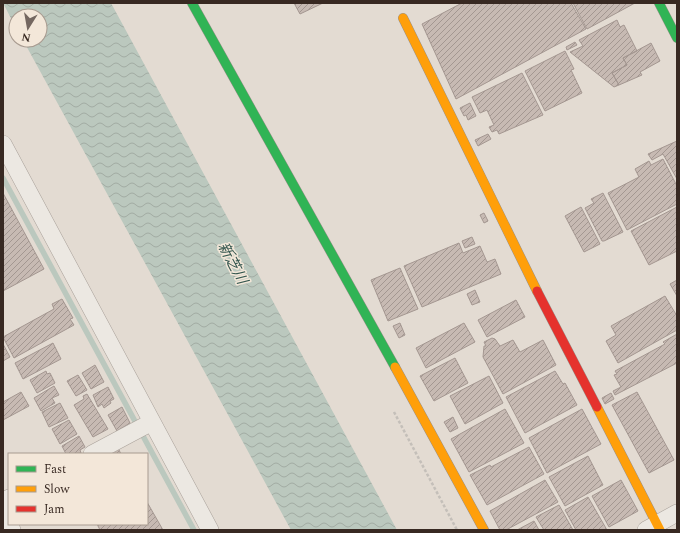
<svg xmlns="http://www.w3.org/2000/svg" width="680" height="533" font-family="Spectral,'Noto Sans JP',serif">
  <style>
    .water { fill: url(#water-waves) }
    .lines { fill: none; stroke-linecap: round; stroke-linejoin: round }
    .stream { stroke: #bbc8be; stroke-width: 5.5 }
    .building { fill: url(#building-hatch); stroke: #a49791 }
    .street-casing { stroke: #a9a19a; stroke-width: 18 }
    .fast-casing { stroke: #99918a; stroke-width: 10 }
    .slow-casing { stroke: #99918a; stroke-width: 10 }
    .jam-casing { stroke: #99918a; stroke-width: 10 }
    .path { stroke: #c4bfb9; stroke-width: 2.5; stroke-dasharray: 3 2; stroke-linecap: butt }
    .street { stroke: #ece8e2; stroke-width: 17 }
    .fast { stroke: #30b455; stroke-width: 9 }
    .slow { stroke: #ff9f0a; stroke-width: 9 }
    .jam { stroke: #e5322d; stroke-width: 9 }
    .labels { text-anchor: middle; stroke-width: 3; stroke-linejoin: round; paint-order: stroke }
    .water-label { font-size: 15px; font-style: italic; fill: #33564e; stroke: #f3e7d9 }
  </style>
  <defs>
    <pattern id="water-waves" width="16" height="10" patternUnits="userSpaceOnUse"><rect width="16" height="10" fill="#bbc8be"/><path d="M0 5q4-4 8 0t8 0" fill="none" stroke="#a2aca3"/></pattern>
    <pattern id="building-hatch" width="6" height="6" patternUnits="userSpaceOnUse"><rect width="6" height="6" fill="#c7bab3"/><path d="M-1 1l2-2M0 6l6-6M5 7l2-2" fill="none" stroke="#a39791"/></pattern>
  </defs>
  <rect width="100%" height="100%" fill="#e3dbd2"/>
  <path class="water" d="M3,3H111L397,530H291L23,40H40V16H16V28Z"/>
  <g class="lines">
    <path class="stream" d="M3,178L194,530"/>
  </g>
  <path class="building" d="M294,3H323L300,14Z
    M462,3H571L586,29L456,99L422,24Z
    M573,3H635L587,29Z
    M617,20L620,27L624,25L637,51L623,58L627,65L612,73L619,85L614,87L570,52L583,46L579,40Z
    M575,42L577,45L567,50L566,47Z
    M651,43L660,61L640,72L642,75L619,85L612,73L627,65L623,58Z
    M565,51L574,69L571,70L582,93L545,111L525,71Z
    M522,73L543,115L499,134L497,130L492,132L489,127L494,125L487,110L480,113L472,97Z
    M470,103L476,116L468,120L466,115L464,116L460,108Z
    M488,134L491,139L478,146L475,140Z
    M677,141V179L663,154L652,160L648,154Z
    M663,159L677,186V204L627,230L608,193L639,177L635,169L649,161L651,165Z
    M3,193L44,269L3,291Z
    M603,193L623,232L604,241H602L585,208L594,203L591,199Z
    M581,207L600,244L584,252L565,216Z
    M677,207V251L649,265L631,231Z
    M484,213L488,221L484,223L480,215Z
    M472,237L475,244L465,248L462,241Z
    M459,243L463,253L480,246L487,262L495,259L501,274L422,307L404,266Z
    M400,268L418,309L388,321L371,280Z
    M677,280V296L670,284Z
    M475,290L480,302L472,305L467,294Z
    M665,296L677,316V330L618,363L606,341L616,335L611,326Z
    M62,299L73,318L70,319L74,325L14,358L3,337L54,309L52,304Z
    M516,300L525,317L487,337L478,320Z
    M400,323L405,335L399,338L393,326Z
    M464,323L475,342L426,368L416,348Z
    M677,334V363L615,395L613,391L621,387L614,375L617,374L615,371L665,344L663,342Z
    M492,338L495,339L500,346L513,340L520,352L543,340L556,365L503,394L483,357L484,346H486L484,342Z
    M53,343L61,359L23,379L15,363Z
    M3,344L10,357L3,361Z
    M455,358L468,383L434,401L420,376Z
    M95,365L104,382L91,389L82,373Z
    M46,371L47,374L50,373L55,383L37,393L30,380Z
    M555,371L563,384L565,383L577,405L525,433L506,397Z
    M78,375L87,390L76,396L67,381Z
    M489,376L503,403L465,424L450,396Z
    M54,386L59,395L52,398L55,403L41,411L34,398Z
    M108,387L114,399L110,401L111,403L104,408L102,404L98,407L93,395Z
    M21,392L29,406L3,420V402Z
    M637,392L674,460L649,473L612,405Z
    M611,393L614,399L605,404L602,398Z
    M87,394L108,429L93,437L74,405L84,399L83,396Z
    M60,403L68,418L49,427L42,412Z
    M122,407L130,423L117,431L108,415Z
    M505,409L524,443L469,472L451,439Z
    M582,409L601,444L547,473L529,438Z
    M453,417L458,428L450,432L444,422Z
    M69,420L77,434L60,444L52,429Z
    M79,436L85,447L80,450L81,453L66,454L62,446Z
    M529,447L544,474L487,505L470,475L490,465L491,467Z
    M118,448L121,454H106Z
    M588,456L603,485L565,506L549,477Z
    M545,480L558,502L506,530H500L490,511Z
    M621,480L638,511L609,527L592,496Z
    M588,497L607,530H576L565,510Z
    M147,502L163,530H100L97,524H147Z
    M559,505L573,530H544L536,517Z
    M534,521L539,530H517Z"/>
  <g class="lines">
    <g class="street-casing">
      <path id="street" d="M3,144L210,530
        M92,454L152,422
        M3,501L9,498
        M3,513L12,530
        M646,530L677,513"/>
    </g>
    <g class="fast-casing">
      <path id="fast" d="M192,3L395,367
        M659,3L677,38"/>
    </g>
    <g class="slow-casing">
      <path id="slow" d="M403,18L537,291
        M395,367L484,530
        M597,407L660,530"/>
    </g>
    <g class="jam-casing">
      <path id="jam" d="M537,291L597,407"/>
    </g>
    <path class="path" d="M394,412L457,530"/>
    <use href="#street" class="street"/>
    <use href="#fast" class="fast"/>
    <use href="#slow" class="slow"/>
    <use href="#jam" class="jam"/>
  </g>
  <g class="labels">
    <g class="water-label">
      <text transform="translate(233 263) rotate(62)" y="5">新芝川</text>
    </g>
  </g>
  <rect width="680" height="533" fill="none" stroke="#382922" stroke-width="8"/>
  <rect x="8" y="453" width="140" height="72" fill="#f3e7d9" stroke="#a89b90"/>
  <rect x="16" y="466" width="20" height="6" fill="#30b455" stroke="#a89b90"/>
  <text x="44" y="473" font-size="12" fill="#382922">Fast</text>
  <rect x="16" y="486" width="20" height="6" fill="#ff9f0a" stroke="#a89b90"/>
  <text x="44" y="493" font-size="12" fill="#382922">Slow</text>
  <rect x="16" y="506" width="20" height="6" fill="#e5322d" stroke="#a89b90"/>
  <text x="44" y="513" font-size="12" fill="#382922">Jam</text>
  <g transform="translate(28 28) rotate(191)"><circle r="19" fill="#f3e7d9" stroke="#a89b90"/>
  <path d="M0-3L7 15L0 10L-7 15Z" fill="#746760"/>
  <text y="-6" font-size="11" font-weight="bold" text-anchor="middle" fill="#382922">N</text>
  </g>
</svg>
